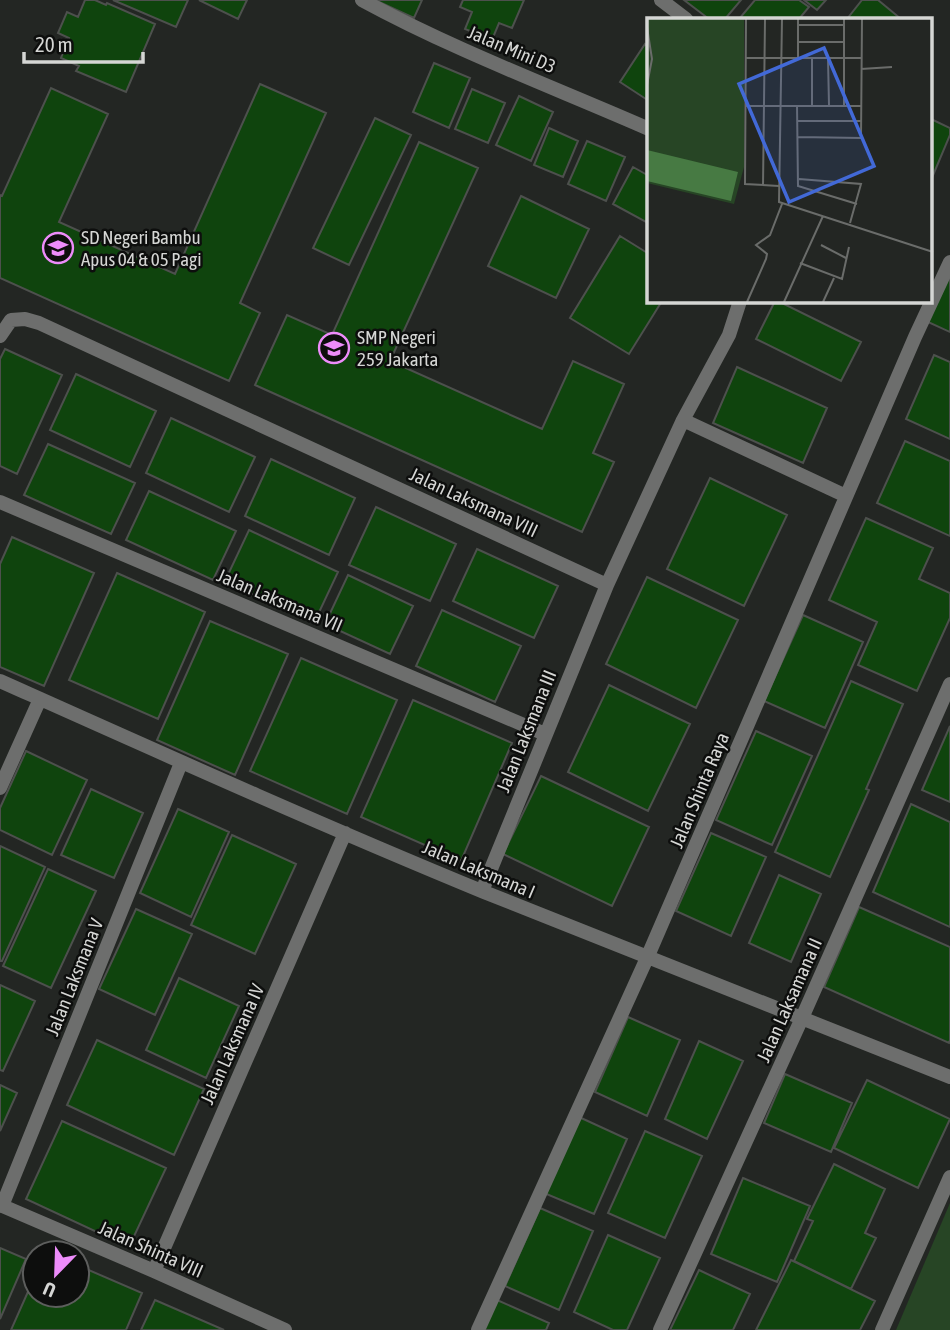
<svg xmlns="http://www.w3.org/2000/svg" width="950" height="1330" font-family="'Asap Condensed',sans-serif">
  <style>
    .green { fill: #274525 }
    .building { fill: #0f440d; stroke: #4d504d; stroke-width: 2 }
    .lines { fill: none; stroke-linecap: round; stroke-linejoin: round }
    .street { stroke: #6d6e6d; stroke-width: 14 }
    .labels { text-anchor: middle; stroke-width: 5; stroke-linejoin: round; paint-order: stroke }
    .street-label { font-size: 19px; fill: #d5d6d4; stroke: #0d0e0d }
    .poi-label { font-size: 19px; fill: #d5d6d4; stroke: #0d0e0d; text-anchor: start }
    .inset-road { fill: none; stroke: #6a6c6a; stroke-width: 2 }
    .view { fill: #4269d7; fill-opacity: 0.15; stroke: #4269d7; stroke-width: 3.5 }
    .inset-edge { fill: none; stroke: #d5d6d4; stroke-width: 3.5 }
  </style>
  <rect width="100%" height="100%" fill="#232623"/>
  <path class="green" d="M950,1203V1330H896Z"/>
  <path class="building" d="M85,0H95L106,5L107,3L155,24L126,92L76,71L79,66L61,58L69,38L58,33L67,12L78,17Z
    M113,0H188L176,27Z
    M199,0H247L238,19Z
    M375,0H422L414,18Z
    M463,0H524L512,28L499,23L492,40L465,29L472,12L460,7Z
    M684,0H741L725,19H709Z
    M755,0H799L809,7L799,19H739Z
    M804,0H826L817,10Z
    M862,0H878L901,19H847Z
    M645,44L649,47V101L620,82Z
    M434,63L470,78L449,128L413,112Z
    M260,84L326,113L240,303L260,313L229,381L0,278V195L2,196L51,88L108,114L59,222L175,274Z
    M472,89L505,103L488,143L455,129Z
    M519,96L553,112L531,161L496,145Z
    M375,118L411,135L349,265L313,248Z
    M931,119L950,128V135L931,180Z
    M549,128L578,141L563,177L534,165Z
    M587,141L625,157L606,201L568,184Z
    M419,142L478,168L390,361L542,429L573,361L624,384L593,453L614,462L582,532L255,385L287,315L332,335Z
    M633,167L649,176V217L646,222L613,204Z
    M521,196L589,229L556,298L488,266Z
    M620,236L649,254V301H662L629,354L570,318Z
    M950,273V332L928,322Z
    M775,301H778L861,342L841,381L756,339Z
    M5,349L62,375L17,474L0,466V359Z
    M934,355L950,362V439L906,419Z
    M737,367L827,408L803,463L713,423Z
    M76,374L156,411L130,467L50,430Z
    M171,418L255,457L229,512L146,473Z
    M905,441L950,461V536L877,503Z
    M48,444L135,483L111,534L24,495Z
    M271,459L355,498L329,555L245,516Z
    M710,478L787,515L744,606L667,569Z
    M149,491L236,531L213,580L126,540Z
    M376,507L456,544L430,601L349,565Z
    M866,518L933,548L919,579L950,593V618L917,691L858,665L877,622L829,600Z
    M249,530L338,572L314,623L225,581Z
    M12,537L94,573L44,686L0,667V564Z
    M477,549L558,586L534,638L453,601Z
    M117,573L205,612L158,719L69,680Z
    M348,575L413,606L390,654L325,624Z
    M647,577L738,620L696,708L606,664Z
    M442,610L521,646L495,702L416,666Z
    M803,615L863,642L825,728L764,701Z
    M210,621L288,654L235,775L157,740Z
    M301,658L397,700L347,814L250,771Z
    M851,681L903,704L866,789L869,790L830,877L775,852Z
    M609,685L690,724L648,811L568,772Z
    M413,700L512,743L461,861L361,817Z
    M950,726V802L922,790Z
    M756,731L812,756L772,845L716,820Z
    M26,751L87,780L52,855L0,830V808Z
    M541,776L649,827L612,906L503,854Z
    M91,789L143,813L114,878L61,855Z
    M911,804L950,822V927L873,892Z
    M178,809L229,832L191,917L140,893Z
    M711,833L766,857L731,936L676,911Z
    M232,835L296,864L255,954L191,925Z
    M0,846L45,867L2,961H0Z
    M48,869L96,891L51,988L3,966Z
    M779,875L821,894L791,962L749,943Z
    M859,907L950,947V1040L949,1043L824,987Z
    M136,909L192,934L155,1015L99,989Z
    M179,978L239,1006L206,1078L146,1050Z
    M0,985L35,1001L3,1071L0,1070Z
    M628,1017L680,1040L647,1116L595,1092Z
    M97,1040L204,1089L174,1155L67,1105Z
    M699,1041L743,1061L707,1139L665,1119Z
    M785,1074L852,1103L831,1152L764,1123Z
    M867,1080L950,1119L918,1188L834,1148Z
    M0,1085L17,1093L0,1131Z
    M579,1117L627,1139L594,1214L544,1193Z
    M62,1121L166,1168L129,1247L26,1199Z
    M645,1131L702,1156L665,1238L608,1213Z
    M834,1164L885,1189L865,1233L876,1238L851,1289L794,1261L813,1221L807,1219Z
    M743,1178L810,1206L777,1282L711,1254Z
    M540,1208L593,1231L559,1310L505,1286Z
    M608,1235L660,1258L627,1330H613L574,1312Z
    M0,1248L26,1259L0,1319Z
    M791,1260L875,1301L860,1330H756Z
    M77,1265L142,1293L126,1330H11L35,1276V1295H77Z
    M699,1270L750,1294L733,1330H670Z
    M155,1300L224,1330H141Z
    M497,1300L549,1323L546,1330H483Z"/>
  <g class="lines">
    <path class="street" d="M362,0C454,50 553,87 649,129
      M661,0L686,19
      M0,336L11,320L25,319L39,323L607,585
      M683,420L846,496
      M0,502L545,734
      M0,681C161,753 321,825 484,892C639,955 795,1015 950,1077
      M0,788L40,699
      M482,891L607,585L683,420L729,335L740,301
      M0,1205L154,1271L285,1330
      M2,1206L181,763
      M154,1271L345,833
      M478,1330L647,958L915,337L950,262
      M660,1330L802,1018L950,684
      M882,1330L950,1177"/>
  </g>
  <defs>
    <g id="school-ring" transform="scale(1.575)"><circle r="9.5" fill="#0d0e0d" stroke="#ed8cfa" stroke-width="1.5"/><path d="M0-5L7-2L0 1L-7-2ZM-4 1L0 2.5L4 1V4Q0 6-4 4Z" fill="#ed8cfa"/></g>
  </defs>
  <g fill-rule="evenodd">
    <use href="#school-ring" x="58" y="248"/>
    <use href="#school-ring" x="334" y="348"/>
  </g>
  <g class="labels">
    <g class="street-label">
      <text transform="translate(512 49) rotate(23)" y="7">Jalan Mini D3</text>
      <text transform="translate(474 502) rotate(25)" y="7">Jalan Laksmana VIII</text>
      <text transform="translate(280 600) rotate(23)" y="7">Jalan Laksmana VII</text>
      <text transform="translate(526 731) rotate(-68)" y="7">Jalan Laksmana III</text>
      <text transform="translate(699 790) rotate(-67)" y="7">Jalan Shinta Raya</text>
      <text transform="translate(479 869) rotate(23)" y="7">Jalan Laksmana I</text>
      <text transform="translate(74 977) rotate(-68)" y="7">Jalan Laksmana V</text>
      <text transform="translate(789 1000) rotate(-66)" y="7">Jalan Laksamana II</text>
      <text transform="translate(232 1044) rotate(-66)" y="7">Jalan Laksmana IV</text>
      <text transform="translate(151 1249) rotate(24)" y="7">Jalan Shinta VIII</text>
    </g>
    <g class="poi-label">
      <text x="81" y="244">SD Negeri Bambu<tspan x="81" dy="22">Apus 04 &amp; 05 Pagi</tspan></text>
      <text x="357" y="344">SMP Negeri<tspan x="357" dy="22">259 Jakarta</tspan></text>
    </g>
  </g>
  <g transform="translate(647 18)">
    <rect width="285" height="285" fill="#232623"/>
    <path d="M0,1H97V149L87,186L0,165Z" fill="#274525"/>
    <path d="M0,132L91,154L84,183L0,163Z" fill="#477a43"/>
    <path class="inset-road" d="M99,1L98,166L132,168M135,1L132,184L286,234M151,1V41M151,7H197M0,9L5,41L0,67M151,24H197M99,40H214M181,41L182,87M214,51L245,49M150,87L151,168L210,186M165,87V41M197,87V1M98,88H214M151,103H214M151,119L214,120L215,1M152,161L214,166L203,205M116,168L118,1M174,227L199,240M153,245L195,261L202,229M100,284L119,241L120,236L109,227L123,217L135,186M137,284L176,198M176,284L187,260"/>
    <path class="view" d="M177,30L227,148L142,184L92,66Z"/>
    <rect width="285" height="285" class="inset-edge"/>
  </g>
  <g transform="translate(56 1274) rotate(203)"><circle r="33" fill="#0d0e0d" stroke="#5d5e5d" stroke-width="2"/>
  <path d="M0-5L12 26L0 18L-12 26Z" fill="#ed8cfa"/>
  <text y="-10" font-size="19" font-weight="bold" text-anchor="middle" fill="#d5d6d4">U</text>
  </g>
  <path d="M24 52v10h119v-10" fill="none" stroke="#d5d6d4" stroke-width="3.5"/>
  <text x="35" y="52" font-size="21" fill="#d5d6d4" stroke="#0d0e0d" stroke-width="5" paint-order="stroke">20 m</text>
</svg>
